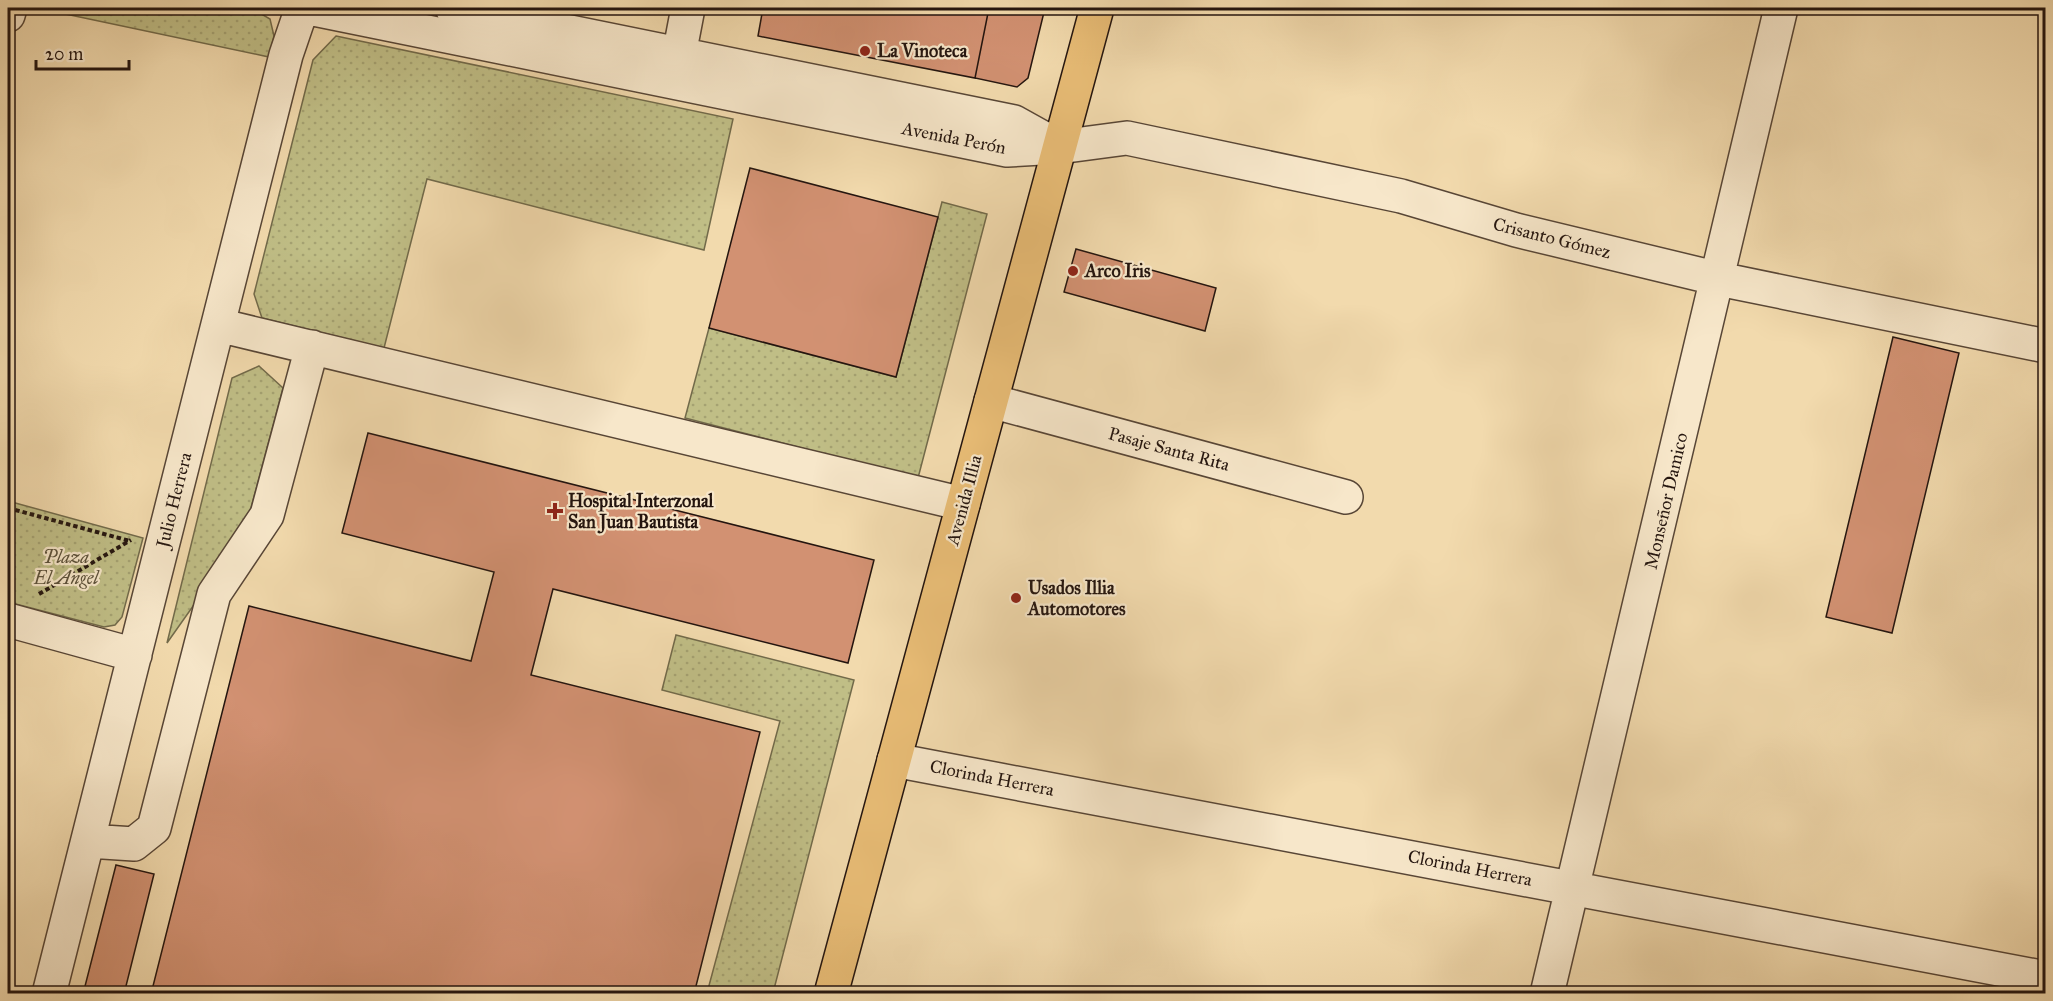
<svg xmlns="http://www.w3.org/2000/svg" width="2053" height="1001" font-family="'IM FELL Great Primer',serif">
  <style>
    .grass { fill: url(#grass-dots); stroke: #726a4a; stroke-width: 1.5 }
    .building { fill: #d29172; stroke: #24150f; stroke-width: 1.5 }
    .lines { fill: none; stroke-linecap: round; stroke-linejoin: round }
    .minor-casing { stroke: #584636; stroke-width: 36 }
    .major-casing { stroke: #24150f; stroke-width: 36 }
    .path { stroke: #24150f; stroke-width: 4; stroke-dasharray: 4.5 3; stroke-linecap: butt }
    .minor { stroke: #f7e7ca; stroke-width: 33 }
    .major { stroke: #e9bd76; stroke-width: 33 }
    .poi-dot { fill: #8f2418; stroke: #f7e7ca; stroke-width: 2 }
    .labels { text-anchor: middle; stroke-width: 4.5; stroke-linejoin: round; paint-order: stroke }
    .poi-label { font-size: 18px; font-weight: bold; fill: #24150f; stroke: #f7e7ca; text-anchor: start }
    .street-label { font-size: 18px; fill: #24150f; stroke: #f7e7ca }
    .park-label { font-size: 18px; font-style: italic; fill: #5b5039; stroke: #f7e7ca }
  </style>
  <defs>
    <pattern id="grass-dots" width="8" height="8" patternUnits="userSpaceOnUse" patternTransform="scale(1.5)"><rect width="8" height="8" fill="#c0be86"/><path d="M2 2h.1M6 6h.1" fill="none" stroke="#a5a272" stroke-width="1.8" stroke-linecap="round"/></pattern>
  </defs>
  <rect width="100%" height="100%" fill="#f2daad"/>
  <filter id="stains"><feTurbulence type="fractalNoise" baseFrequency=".00333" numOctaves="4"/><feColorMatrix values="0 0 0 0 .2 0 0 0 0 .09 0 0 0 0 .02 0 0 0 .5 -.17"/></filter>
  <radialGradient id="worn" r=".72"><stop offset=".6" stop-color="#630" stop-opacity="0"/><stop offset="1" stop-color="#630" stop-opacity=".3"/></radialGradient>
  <path class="grass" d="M37,8H251L270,19L274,36L269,57Z
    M336,36L733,119L704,250L427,179L384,348L262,318L254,294L313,60Z
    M942,202L987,214L918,478L685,418L709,328L896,377Z
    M259,366L283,388L244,534L167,643L232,378Z
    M8,501L143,538L122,617L115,625L104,627L8,602Z
    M676,635L854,680L773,993H707L780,721L662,690Z"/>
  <path class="building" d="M763,8H989L975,78L758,36Z
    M989,8H1045L1028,78L1017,87L975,78Z
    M750,168L938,217L896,377L709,328Z
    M1076,249L1216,288L1205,331L1064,292Z
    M1893,337L1959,353L1892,633L1826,617Z
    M368,433L874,560L848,663L553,589L531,675L760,732L694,994H151L249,606L471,661L494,572L342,533Z
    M116,865L154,874L124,994H83Z"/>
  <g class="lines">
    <g class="minor-casing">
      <path id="minor" d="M309,8L1007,150L1059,147L1127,138L1401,196L1516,230L1719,279L2046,346
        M452,8L1014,122L1059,147
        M8,15L10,8
        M675,76L688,8
        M218,325L963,504
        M991,401L1346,497
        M8,620L135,655
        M894,760L2046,978
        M88,841L134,844L154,828L214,594L267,515L312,347
        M49,994L286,55L302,8
        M1547,994L1781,8"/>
    </g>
    <g class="major-casing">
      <path id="major" d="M831,994L1097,8"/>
    </g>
    <path class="path" d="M8,508L130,541
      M39,594L131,540"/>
    <use href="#minor" class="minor"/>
    <use href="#major" class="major"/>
  </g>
  <g class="poi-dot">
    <circle cx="865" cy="51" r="6"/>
    <circle cx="1073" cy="271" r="6"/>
    <path d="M552 502h6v6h6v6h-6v6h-6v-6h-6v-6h6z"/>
    <circle cx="1016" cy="598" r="6"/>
  </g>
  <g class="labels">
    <g class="poi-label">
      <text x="877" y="57">La Vinoteca</text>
      <text x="1085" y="277">Arco Iris</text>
      <text x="568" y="507">Hospital Interzonal<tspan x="568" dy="21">San Juan Bautista</tspan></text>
      <text x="1028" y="594">Usados Illia<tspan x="1028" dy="21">Automotores</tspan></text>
    </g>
    <g class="street-label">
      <text transform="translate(954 138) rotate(11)" y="6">Avenida Perón</text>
      <text transform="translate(1552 238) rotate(14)" y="6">Crisanto Gómez</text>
      <text transform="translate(1169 449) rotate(15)" y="6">Pasaje Santa Rita</text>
      <text transform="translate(174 500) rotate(-76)" y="6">Julio Herrera</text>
      <text transform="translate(964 500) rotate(-75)" y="6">Avenida Illia</text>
      <text transform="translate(1666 501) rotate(-77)" y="6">Monseñor Damico</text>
      <text transform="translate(992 778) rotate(11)" y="6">Clorinda Herrera</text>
      <text transform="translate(1470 868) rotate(11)" y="6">Clorinda Herrera</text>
    </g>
    <g class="park-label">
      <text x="66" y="563">Plaza<tspan x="66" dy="21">El Angel</tspan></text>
    </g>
  </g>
  <rect width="2053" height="1001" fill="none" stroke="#f2daad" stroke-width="30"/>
  <rect x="9" y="9" width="2035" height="983" fill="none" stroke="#24150f" stroke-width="3"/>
  <rect x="15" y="15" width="2023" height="971" fill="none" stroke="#24150f" stroke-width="1.5"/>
  <path d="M36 60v9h93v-9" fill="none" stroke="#24150f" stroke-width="3"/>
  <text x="45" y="60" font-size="18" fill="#24150f" stroke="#f7e7ca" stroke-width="4.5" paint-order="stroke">20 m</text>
  <rect width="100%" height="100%" filter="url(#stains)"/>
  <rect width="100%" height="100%" fill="url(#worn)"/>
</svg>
